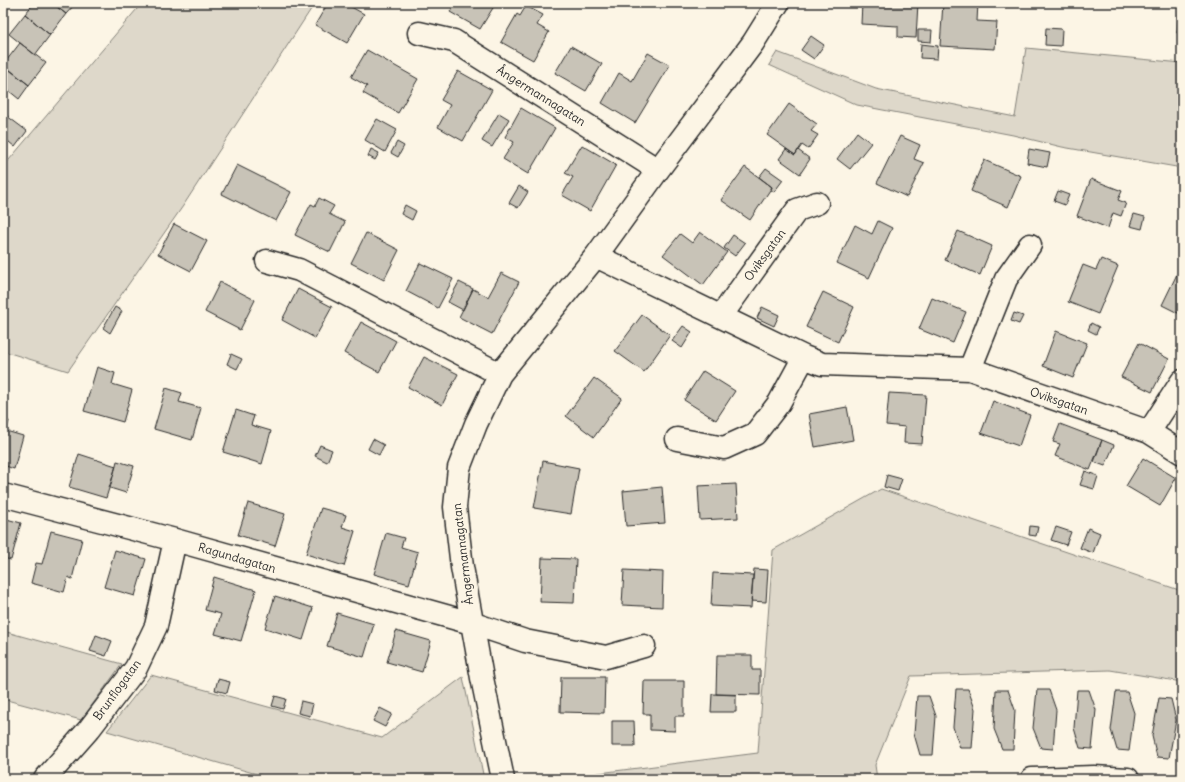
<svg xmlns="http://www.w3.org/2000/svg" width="1185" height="782" font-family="Delius,sans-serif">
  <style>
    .green { fill: #ded8ca; stroke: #84827a }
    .building { fill: #c8c3b7; stroke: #2b2b2b }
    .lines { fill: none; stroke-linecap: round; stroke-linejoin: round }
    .minor-casing { stroke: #2b2b2b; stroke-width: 25 }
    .minor { stroke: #fcf5e5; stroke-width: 22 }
    .labels { text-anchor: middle; stroke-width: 3.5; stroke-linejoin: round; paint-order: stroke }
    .street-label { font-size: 12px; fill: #2b2b2b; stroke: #fcf5e5 }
  </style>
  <rect width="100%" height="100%" fill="#fcf5e5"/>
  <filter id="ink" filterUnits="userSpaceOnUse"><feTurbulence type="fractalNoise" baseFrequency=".025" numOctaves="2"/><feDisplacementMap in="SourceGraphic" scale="8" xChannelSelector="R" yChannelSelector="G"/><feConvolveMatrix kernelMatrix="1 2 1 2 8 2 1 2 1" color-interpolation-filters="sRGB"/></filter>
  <g filter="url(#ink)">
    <path class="green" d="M142,3H315L183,206L68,371L3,351V167Z
      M1026,48L1182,63V168L1062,147L1013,135L857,105L769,65L777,52L876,89L1015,117Z
      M881,489L1182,591V682L1110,670L911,676L875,765L877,779H551L758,753L773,550Z
      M3,631L122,664L81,720L3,699Z
      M151,675L382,738L463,677L484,779H274L107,731Z"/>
    <path class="building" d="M34,3H52L66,14L50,35L25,14Z
      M52,3H76L66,14Z
      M328,3H344L364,14L347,43L315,25Z
      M455,3H496L480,29L450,12Z
      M862,3H918L916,38L898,37V26L861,24Z
      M943,3H978L977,21L997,22L995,49L940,46Z
      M1180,3H1182V33H1177Z
      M526,6L543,15L537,25L549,32L533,60L501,42L517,14L520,16Z
      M25,14L50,35L35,55L9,34Z
      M1046,28L1062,29L1061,46L1045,45Z
      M918,30H932L931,42L918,41Z
      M811,36L824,45L814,59L801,50Z
      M20,43L46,63L29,85L3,65Z
      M921,44L938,46L937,59L920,58Z
      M571,46L602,64L586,91L555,73Z
      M367,50L418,79L398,113L363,93L367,86L351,77Z
      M648,53L670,65L635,123L602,103L619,73L632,81Z
      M9,69L29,85L19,99L3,86V76Z
      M458,71L492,90L463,141L438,127L450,105L441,100Z
      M789,104L817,124L811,131L818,135L808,149L802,145L795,155L767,135Z
      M521,108L555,128L528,174L503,159L514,142L505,137Z
      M3,113L27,131L15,147L3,137Z
      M499,113L509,119L492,147L482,141Z
      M377,119L397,130L385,152L365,140Z
      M857,132L871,143L850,169L837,159Z
      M900,136L920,145L914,159L924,163L907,197L877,183Z
      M397,142L404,146L398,157L391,153Z
      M582,145L616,165L590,211L562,195L573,177L565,173Z
      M371,149L379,153L375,160L368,156Z
      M786,149L795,155L798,150L810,159L800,174L779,159Z
      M1029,149L1050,153L1047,167L1027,163Z
      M984,160L1021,176L1008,207L971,191Z
      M237,165L291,192L276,221L222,194Z
      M745,167L772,187L750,220L721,200Z
      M766,168L783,180L774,192L771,190L772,187L759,177Z
      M1091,179L1122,191L1118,200L1126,203L1121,216L1113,213L1108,228L1077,216Z
      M519,186L528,192L518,208L509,203Z
      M1058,191L1069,195L1065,205L1054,201Z
      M319,198L334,206L329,214L345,222L330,252L295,235L311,204L315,206Z
      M405,205L416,211L412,220L401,214Z
      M1134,214L1145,217L1142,229L1130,226Z
      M878,221L892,228L869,278L837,263L855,225L872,234Z
      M174,224L207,241L191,271L158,254Z
      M958,231L992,246L980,275L945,260Z
      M700,232L727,252L703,285L663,255L680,234L692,243Z
      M366,233L399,250L384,280L351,263Z
      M733,235L745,243L735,256L724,248Z
      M1101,259L1118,266L1098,314L1068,302L1083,265L1096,270Z
      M420,263L453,279L438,308L406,291Z
      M1179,270L1182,272V315L1162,305Z
      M501,273L519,282L492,334L459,317L473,289L488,297Z
      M220,282L255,300L240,330L205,312Z
      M459,282L473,289L463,310L448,302Z
      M298,289L332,307L315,338L282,320Z
      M823,292L854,307L838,342L806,327Z
      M932,298L966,312L953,343L919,329Z
      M115,307L122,311L110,333L103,328Z
      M762,307L779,315L774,326L757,318Z
      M1014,313L1023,316L1019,324L1011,321Z
      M642,315L670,335L644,372L615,351Z
      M361,322L396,341L379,372L344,353Z
      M1091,323L1099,327L1096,334L1088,330Z
      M683,326L692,332L682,348L672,341Z
      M1056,331L1087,343L1073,378L1043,366Z
      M1139,343L1169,359L1152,392L1121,377Z
      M231,354L242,359L237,369L227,364Z
      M424,357L458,374L442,405L408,387Z
      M97,367L115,373L112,384L132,390L123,422L84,411Z
      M703,371L735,391L716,420L684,400Z
      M594,378L622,398L594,437L566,416Z
      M166,388L182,393L179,402L201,408L192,440L154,429Z
      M889,393L926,395L922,444L904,443L905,427L886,425Z
      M993,401L1030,415L1019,446L981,433Z
      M847,407L853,440L815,447L809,414Z
      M236,410L254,416L251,425L271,431L262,464L223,452Z
      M3,419L9,421L6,431L23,436L14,469L3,465Z
      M1060,424L1102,440L1090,470L1055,456L1060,444L1053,442Z
      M373,439L384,445L379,455L368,449Z
      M1102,440L1114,445L1105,466L1094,462Z
      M320,445L332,450L327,462L315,456Z
      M79,454L116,466L106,498L69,487Z
      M1143,458L1176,478L1160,506L1126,486Z
      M117,461L134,466L126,493L110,488Z
      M543,461L579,468L571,514L534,508Z
      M1085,471L1098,476L1094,489L1080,485Z
      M887,475L902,479L898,491L884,487Z
      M736,484L738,518L700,520L698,486Z
      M662,487L665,523L626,526L623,491Z
      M248,503L285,514L275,546L238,535Z
      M321,508L346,515L342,527L355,531L344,566L306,554Z
      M3,518L21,523L11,560L3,558Z
      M1030,526L1038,527L1036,536L1029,535Z
      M1056,527L1071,532L1066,545L1051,540Z
      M1088,528L1100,533L1093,553L1080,548Z
      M51,531L82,539L72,579L68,577L64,592L31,583L36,563L42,564Z
      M386,533L404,538L401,547L418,552L409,584L374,574Z
      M115,550L146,559L135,596L104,587Z
      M542,558L576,559L574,603L540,602Z
      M754,569L768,570L766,602L751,601Z
      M624,570L663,572L662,607L622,605Z
      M713,573L753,575L751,608L711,606Z
      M214,577L256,590L241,641L215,634L221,614L205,610Z
      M275,596L313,608L303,640L265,628Z
      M337,613L374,624L364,657L327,646Z
      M396,631L431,641L422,672L387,662Z
      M96,635L112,641L106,656L90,651Z
      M717,655H752V670H760V695L716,694Z
      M561,677H605L604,713L560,712Z
      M218,679L230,682L227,693L215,690Z
      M644,681H684V716H675V731L650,730V714H643Z
      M956,689H968L975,709L972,748H960L953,727Z
      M996,690H1008L1015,710L1013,749H1002L994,729Z
      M1037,690H1049L1056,710L1053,749L1041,748L1033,728Z
      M1077,690H1089L1096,710L1092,749L1080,748L1074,728Z
      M1116,692H1127L1134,713L1129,751L1117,750L1111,730Z
      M712,694L736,695V712H711Z
      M275,696L286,699L283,709L272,706Z
      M917,696H929L936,716L933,755H920L914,734Z
      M1159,698L1171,699L1176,720L1169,758L1157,757L1152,736Z
      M301,701L313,704L310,716L298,713Z
      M380,708L392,714L385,727L373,721Z
      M612,721H634L635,746H612Z"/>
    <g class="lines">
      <g class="minor-casing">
        <path id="minor" d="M419,33L454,41L658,170
          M596,256L804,357L822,364L970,369L1149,432L1182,453
          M267,261L299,270L500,374
          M721,316L797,210L817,203
          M970,369L1006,279L1030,245
          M1149,432L1182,381
          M677,439L724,448L755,434L779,403L804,357
          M3,495L175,540L471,623L525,641L606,657L644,646
          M45,779L90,728L136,668L156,626L175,540
          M503,779L482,678L462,567L455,507L459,468L476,424L500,374L596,256L658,170L753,43L778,3
          M1032,779L1094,777L1128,779"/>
      </g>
      <use href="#minor" class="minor"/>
    </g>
  </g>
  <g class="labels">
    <g class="street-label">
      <text transform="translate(541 96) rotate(32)" y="4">Ångermannagatan</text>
      <text transform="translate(765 255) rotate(-54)" y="4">Oviksgatan</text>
      <text transform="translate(1059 401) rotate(19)" y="4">Oviksgatan</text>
      <text transform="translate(463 554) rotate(-97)" y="4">Ångermannagatan</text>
      <text transform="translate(237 558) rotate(16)" y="4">Ragundagatan</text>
      <text transform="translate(117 690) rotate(-54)" y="4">Brunflogatan</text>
    </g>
  </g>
  <rect width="1185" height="782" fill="none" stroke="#fcf5e5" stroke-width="16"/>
  <rect x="8" y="8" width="1169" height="766" fill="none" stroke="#2b2b2b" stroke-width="1.5" filter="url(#ink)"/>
</svg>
